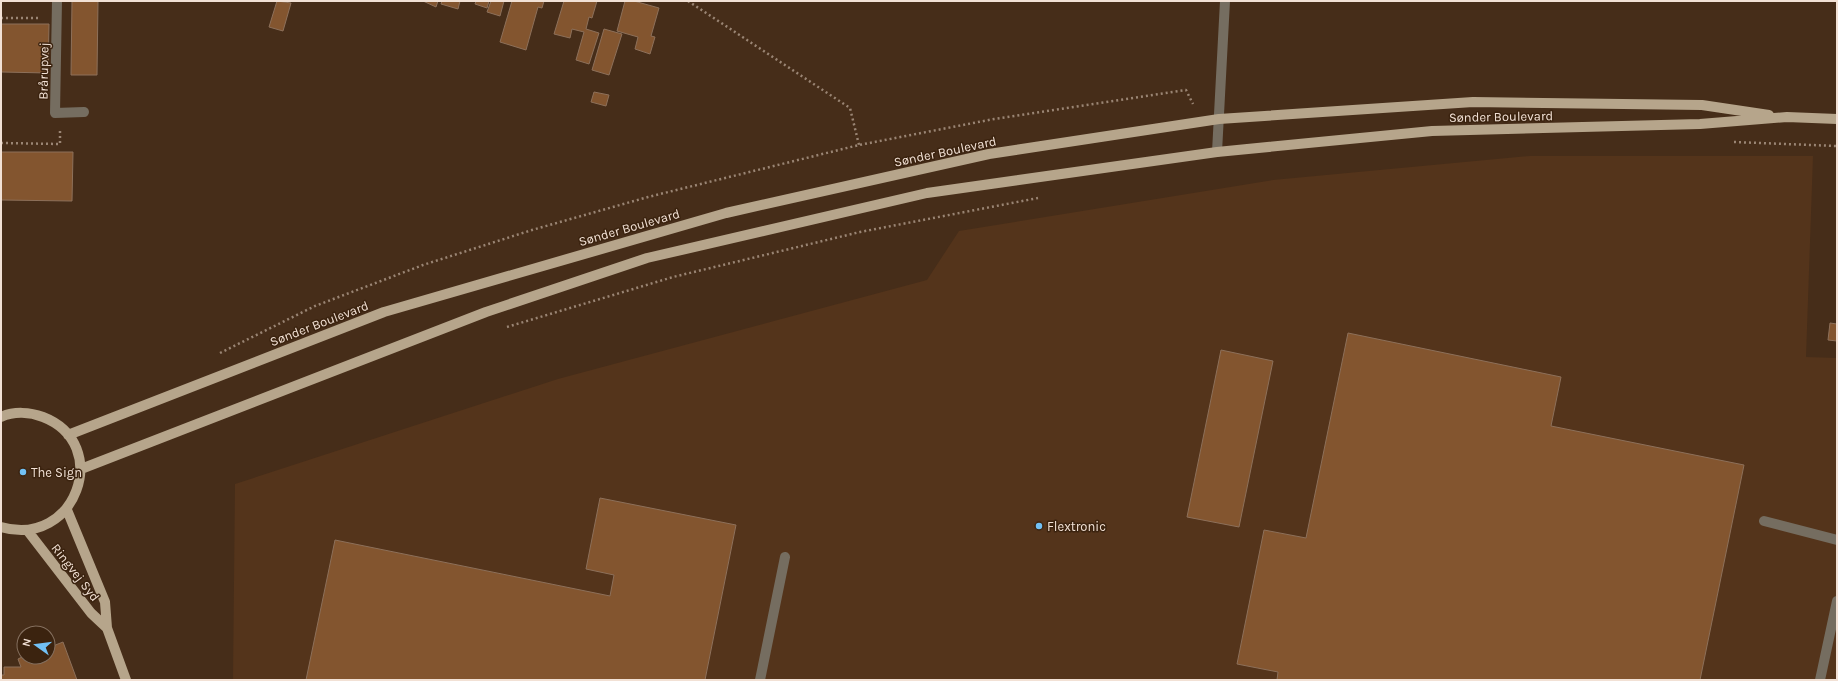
<svg xmlns="http://www.w3.org/2000/svg" width="1838" height="681" font-family="Karla,sans-serif">
  <style>
    .built { fill: #54341b }
    .building { fill: #83552f; stroke: #8d705a }
    .lines { fill: none; stroke-linecap: round; stroke-linejoin: round }
    .path { stroke: #9a8574; stroke-width: 2.5; stroke-dasharray: 2 3; stroke-linecap: butt }
    .minor { stroke: #756d60; stroke-width: 10 }
    .major { stroke: #b6a58b; stroke-width: 10 }
    .poi-dot { fill: #72c1f5; stroke: #3b230f; stroke-width: 1.5 }
    .labels { text-anchor: middle; stroke-width: 3; stroke-linejoin: round; paint-order: stroke }
    .street-label { font-size: 13px; fill: #f2e1d5; stroke: #3b230f }
    .poi-label { font-size: 13px; fill: #f2e1d5; stroke: #3b230f; text-anchor: start }
  </style>
  <rect width="100%" height="100%" fill="#462d19"/>
  <path class="built" d="M1530,156H1813L1806,357L1837,358V680H233L235,484L558,379L927,280L959,231L1273,180Z"/>
  <path class="building" d="M72,1H98L97,75H71Z
    M277,1L291,3L283,31L269,27Z
    M423,1H438L436,7Z
    M442,1H460L458,9L441,4Z
    M476,1H489L487,8L475,4Z
    M491,1H504L500,16L487,12Z
    M512,1H544L542,8L538,7L526,50L500,42Z
    M564,1H597L592,18L589,17L586,29L599,33L589,64L576,60L584,32L572,29L570,38L554,34Z
    M625,1H634L659,8L651,36L655,37L650,54L635,49L638,37L617,31Z
    M1,24H49L48,73L1,72Z
    M604,29L622,34L609,75L592,70Z
    M594,92L609,95L606,106L591,102Z
    M1,152H73L72,201L1,200Z
    M1830,323L1837,324V341L1828,340Z
    M1348,333L1561,377L1551,426L1744,465L1700,680H1277L1278,672L1237,664L1264,530L1306,538Z
    M1221,350L1273,361L1239,527L1187,517Z
    M600,498L736,525L705,680H306L335,540L610,596L614,575L586,569Z
    M63,642L77,680H1V675H4V667H21L18,659L24,656L48,657V648Z"/>
  <g class="lines">
    <path class="path" d="M688,1L850,108L859,145
      M1,18H38
      M1734,142L1837,146
      M1,143L60,144V131
      M507,327L673,277L860,232L1038,198
      M220,353L315,306L423,265L532,230L648,197L859,145L994,119L1186,90L1193,104"/>
    <path class="minor" d="M57,1L55,113L84,112
      M1217,152L1225,1
      M1764,521L1837,540
      M760,680L785,557
      M1820,680L1837,601"/>
    <path class="major" d="M1,417C14,411 30,412 43,417C113,444 76,549 1,527
      M68,435L384,312L726,213L989,154L1219,119L1473,102L1702,105L1769,115
      M81,469L486,312L647,258L927,193L1217,152L1432,131L1700,124L1787,117L1837,119
      M67,510L105,602L107,628L126,680
      M27,530L91,613L107,628"/>
  </g>
  <g class="poi-dot">
    <circle cx="23" cy="472" r="4"/>
    <circle cx="1039" cy="526" r="4"/>
  </g>
  <g class="labels">
    <g class="street-label">
      <text transform="translate(43 71) rotate(-89)" y="5">Brårupvej</text>
      <text transform="translate(1501 116) rotate(-1)" y="5">Sønder Boulevard</text>
      <text transform="translate(945 151) rotate(-12)" y="5">Sønder Boulevard</text>
      <text transform="translate(629 227) rotate(-16)" y="5">Sønder Boulevard</text>
      <text transform="translate(319 323) rotate(-21)" y="5">Sønder Boulevard</text>
      <text transform="translate(76 572) rotate(52)" y="5">Ringvej Syd</text>
    </g>
    <g class="poi-label">
      <text x="31" y="477">The Sign</text>
      <text x="1047" y="531">Flextronic</text>
    </g>
  </g>
  <rect width="1838" height="681" fill="none" stroke="#f2e1d5" stroke-width="4"/>
  <g transform="translate(36 645) rotate(284)"><circle r="19" fill="#3b230f" stroke="#846f5e"/>
  <path d="M0-3L7 15L0 10L-7 15Z" fill="#72c1f5"/>
  <text y="-6" font-size="11" font-weight="bold" text-anchor="middle" fill="#f2e1d5">N</text>
  </g>
</svg>
